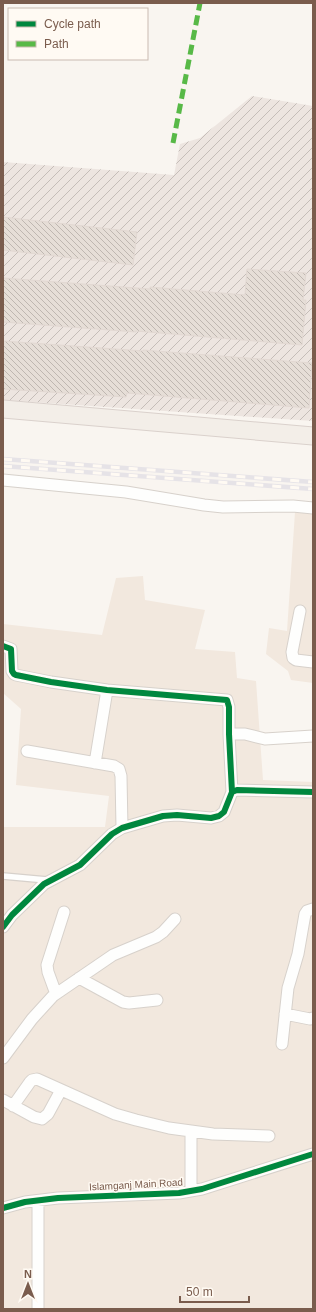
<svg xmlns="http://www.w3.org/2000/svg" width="316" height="1312" font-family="Arial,sans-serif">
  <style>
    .residential { fill: #f2e8de }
    .industrial { fill: url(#industrial-furrows) }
    .building { fill: url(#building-back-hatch); stroke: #e2d8d2 }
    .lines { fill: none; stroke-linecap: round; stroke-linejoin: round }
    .lane-casing { stroke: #d7d1cb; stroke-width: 8 }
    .street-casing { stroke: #d7d1cb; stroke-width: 13 }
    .primary-casing { stroke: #dad1cc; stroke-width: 19 }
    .lane { stroke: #fefefd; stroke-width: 5.5 }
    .street { stroke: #fefefd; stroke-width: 11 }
    .primary { stroke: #f3eee8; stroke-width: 17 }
    .rail-casing { stroke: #e6e3e7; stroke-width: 4.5 }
    .rail { stroke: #fffaf3; stroke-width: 3; stroke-dasharray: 9; stroke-linecap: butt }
    .quiet { stroke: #58b947; stroke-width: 5; stroke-dasharray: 10 5; stroke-linecap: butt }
    .cycleway-casing { stroke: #fffaf3; stroke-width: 8 }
    .cycleway { stroke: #00873e; stroke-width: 6 }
    .labels { text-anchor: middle; stroke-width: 3; stroke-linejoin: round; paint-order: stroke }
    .street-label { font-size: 10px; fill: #7a5c4d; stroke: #fffaf3 }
  </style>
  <defs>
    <pattern id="industrial-furrows" width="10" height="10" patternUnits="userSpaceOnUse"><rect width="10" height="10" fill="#ede5e0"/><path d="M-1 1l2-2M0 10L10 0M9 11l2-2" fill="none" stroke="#c5bdb8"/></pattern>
    <pattern id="building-back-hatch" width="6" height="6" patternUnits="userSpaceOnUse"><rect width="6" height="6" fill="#e6ded7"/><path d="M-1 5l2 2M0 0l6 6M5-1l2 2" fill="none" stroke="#bfb7b1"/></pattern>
  </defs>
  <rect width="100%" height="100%" fill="#f9f5f0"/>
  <path class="residential" d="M295,512H313V683L291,680L288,671L266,654L269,628L287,631Z
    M143,576L145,600L205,610L195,649L235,652L237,678L256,681L263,780L313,782V1309H3V827H105L109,796L16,785L21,709L3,693V624L102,635L116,578Z"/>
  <path class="industrial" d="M252,96L313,106V421L3,400V162L174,175L180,144L200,138Z"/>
  <path class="building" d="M3,217L137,232L133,265L3,250Z
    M247,269L306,273L303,300H306L302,345L136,331V332L3,322V278L150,289V287L245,295Z
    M3,341L143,351V350L312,363L309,408L127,393L126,397L3,389Z"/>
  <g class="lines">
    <g class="lane-casing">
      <path id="lane" d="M3,876L47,880"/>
    </g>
    <g class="street-casing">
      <path id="street" d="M3,480L126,492L204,505L223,507L293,506L313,508
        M300,611L292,652L293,658L296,660L313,662
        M3,646L11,649L12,671L14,674L16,675L51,682L107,690L227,700L229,707V734L232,792
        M229,734H245L265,739L313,736
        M27,751L114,766L119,769L121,776L122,828
        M95,763L107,690
        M3,927L12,915L44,884L80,865L112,834L122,828L163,816L177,815L211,818L219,816L224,812L232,792L237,790L313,792
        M79,978L123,1002L129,1003L157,1000
        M56,994L48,972L47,965L64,912
        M285,1014L310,1019L313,1018
        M282,1044L288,988L298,954L305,914L307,911L313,909
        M3,1058L32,1019L53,996L113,955L156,937L163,932L175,919
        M3,1100L34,1117L42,1119L48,1114L61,1090
        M13,1106L30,1082L32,1080L37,1079L115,1114L136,1120L169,1128L213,1134L269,1136
        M191,1131V1191
        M38,1201V1309
        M3,1208L25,1202L58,1198L179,1193L202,1189L313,1154"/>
    </g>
    <g class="primary-casing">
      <path id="primary" d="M3,409L313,436"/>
    </g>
    <use href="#lane" class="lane"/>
    <use href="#street" class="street"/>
    <use href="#primary" class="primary"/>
    <g class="rail-casing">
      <path id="rail" d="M3,459L313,482
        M3,466L313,489"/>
    </g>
    <use href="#rail" class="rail"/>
    <path class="quiet" d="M173,143L200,3"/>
    <g class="cycleway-casing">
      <path id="cycleway" d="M3,646L11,649L12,671L14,674L16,675L51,682L107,690L227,700L229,707V734L232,792
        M3,927L12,915L44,884L80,865L112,834L122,828L163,816L177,815L211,818L219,816L224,812L232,792L237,790L313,792
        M3,1208L25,1202L58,1198L179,1193L202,1189L313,1154"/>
    </g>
    <use href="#cycleway" class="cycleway"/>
  </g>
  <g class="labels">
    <g class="street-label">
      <text transform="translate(136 1184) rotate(-3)" y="4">Islamganj Main Road</text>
    </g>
  </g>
  <rect width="316" height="1312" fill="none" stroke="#7a5c4d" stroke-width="8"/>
  <rect x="8" y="8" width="140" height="52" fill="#fffaf3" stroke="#cabbb1"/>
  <rect x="16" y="21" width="20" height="6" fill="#00873e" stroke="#cabbb1"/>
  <text x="44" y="28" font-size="12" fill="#7a5c4d">Cycle path</text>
  <rect x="16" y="41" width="20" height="6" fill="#58b947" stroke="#cabbb1"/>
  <text x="44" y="48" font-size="12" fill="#7a5c4d">Path</text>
  <g transform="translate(28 1284)" stroke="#fffaf3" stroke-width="3" paint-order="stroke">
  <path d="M0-3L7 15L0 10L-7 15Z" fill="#7a5c4d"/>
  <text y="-6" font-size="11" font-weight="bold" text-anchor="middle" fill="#7a5c4d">N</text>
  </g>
  <path d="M180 1296v6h69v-6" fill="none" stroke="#7a5c4d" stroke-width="2"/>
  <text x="186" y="1296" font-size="12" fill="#7a5c4d" stroke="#fffaf3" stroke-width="3" paint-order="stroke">50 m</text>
</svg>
